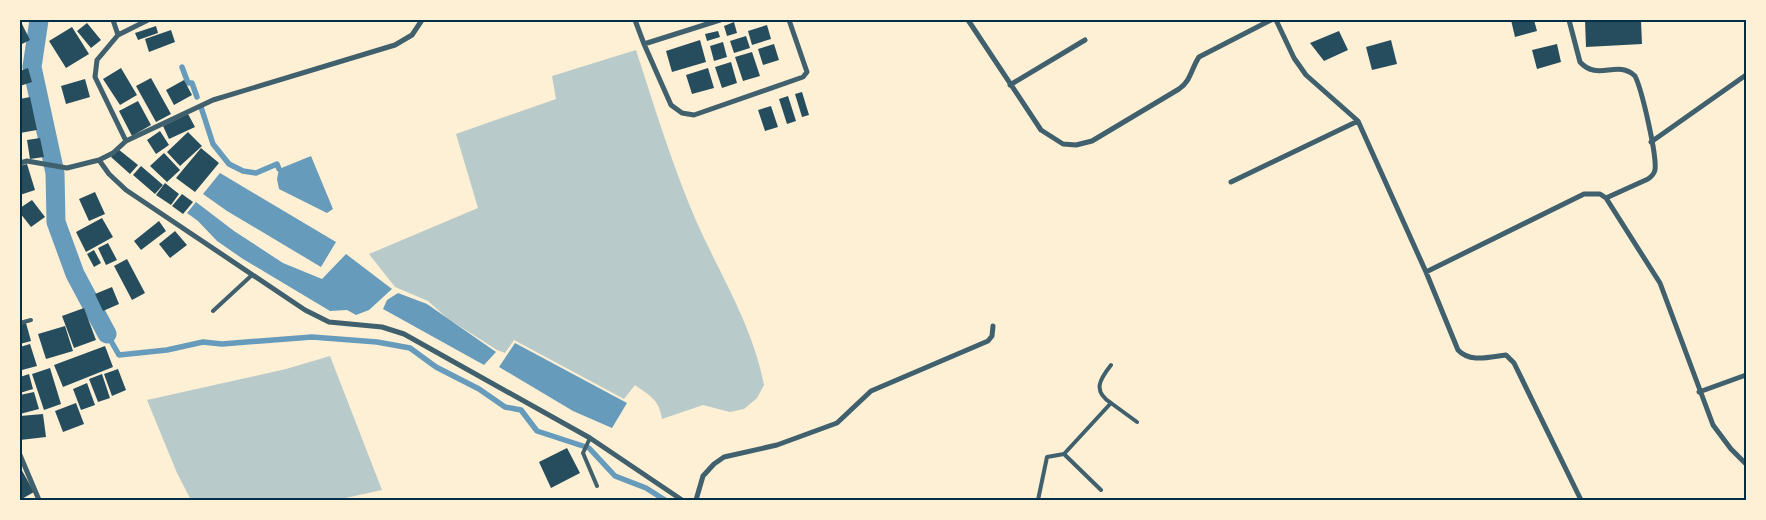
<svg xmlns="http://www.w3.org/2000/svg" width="1766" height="520" font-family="'PT Sans Narrow',sans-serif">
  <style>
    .green { fill: #b9caca }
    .water { fill: #669bbc }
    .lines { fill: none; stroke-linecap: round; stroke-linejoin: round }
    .stream { stroke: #669bbc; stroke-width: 5.5 }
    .canal { stroke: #669bbc; stroke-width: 19 }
    .building { fill: #264d5e }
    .service { stroke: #3f606c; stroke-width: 4 }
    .minor { stroke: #3f606c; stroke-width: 5 }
    .neatline { fill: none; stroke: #003049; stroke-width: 2 }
  </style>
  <rect width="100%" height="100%" fill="#fdf0d5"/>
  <path class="green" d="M636,50C655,109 673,167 697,223C721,276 753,327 764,385L757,398L744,409L730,412L703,405L662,419C659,399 650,396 635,385L624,399L514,340L505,353L497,350L447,318L428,301L395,287L369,254L478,208L456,134L556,99L552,76Z
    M330,356L382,490L336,500H191L177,473L147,400L286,369Z"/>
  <path class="water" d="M311,156L333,209L327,213L279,189L277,179L279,169Z
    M220,173L336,242L321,267L227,211L203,194Z
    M196,202L234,231L283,263L322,279L346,254L392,289L369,310L356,315L347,310L330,311L243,259L217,241L198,221L187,213Z
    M398,293L427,304L496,352L484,365L383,309L387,300Z
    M515,343L627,403L612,428L573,411L499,367Z"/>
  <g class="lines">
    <path class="stream" d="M182,67L188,83H192L197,97
      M201,107L213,144L229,164L243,171L256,173L277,164L279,169
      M107,334L119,355L167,350L203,342L222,344L312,337L377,342L410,348L436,367L479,389L505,407L521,410L537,431L589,448L615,476L646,488L665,500"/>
    <path class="canal" d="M39,20L32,67L55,173L56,222L75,274L107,334"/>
  </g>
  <path class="building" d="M20,20L30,40L20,45Z
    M1511,20H1534L1537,31L1515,37Z
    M1585,20H1641L1642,44L1586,47Z
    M734,22L737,33L727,36L724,26Z
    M87,23L101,40L91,48L77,31Z
    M767,25L771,39L752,45L748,31Z
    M156,26L158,33L138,40L135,33Z
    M72,27L89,54L66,68L49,41Z
    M171,30L175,42L149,52L145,39Z
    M718,31L720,37L707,41L705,34Z
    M1339,31L1348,50L1324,61L1310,43Z
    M746,36L750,48L734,53L730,41Z
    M700,40L706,62L672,72L666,51Z
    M1391,40L1397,64L1372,70L1366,47Z
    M723,42L727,57L714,61L710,46Z
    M774,44L779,60L763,65L758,49Z
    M1557,44L1561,62L1537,69L1532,50Z
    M752,52L760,76L743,81L735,57Z
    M731,62L737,83L722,88L715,67Z
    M28,68L32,82L20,86V71Z
    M121,68L137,95L120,105L103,79Z
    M708,68L714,88L692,94L686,75Z
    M151,78L171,114L156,122L136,86Z
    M85,79L90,97L66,104L61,86Z
    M184,80L192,95L174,105L166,90Z
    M802,92L809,115L802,117L795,94Z
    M788,96L796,121L787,124L779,99Z
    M30,97L37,130L20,133V99Z
    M138,101L151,125L132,136L119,111Z
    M771,106L778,127L765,131L758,110Z
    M188,114L195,127L169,139L163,126Z
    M160,131L169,145L156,154L147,140Z
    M188,132L202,146L180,166L167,152Z
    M40,138L44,157L30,159L27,140Z
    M201,148L219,163L195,192L176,178Z
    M118,149L138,165L130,174L111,157Z
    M164,153L180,170L167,182L150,166Z
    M27,164L35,190L20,195V166Z
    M141,166L163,185L155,194L133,175Z
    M165,183L179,194L171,205L156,195Z
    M95,192L105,214L89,221L79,199Z
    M182,194L193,202L183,214L172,206Z
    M32,200L45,217L31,227L20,213V208Z
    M102,218L113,237L86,252L76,232Z
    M159,221L166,231L141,250L134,241Z
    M175,231L187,245L170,258L159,244Z
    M108,243L117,260L106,265L98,248Z
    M94,250L101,263L94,267L87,254Z
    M127,259L145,293L132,300L114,266Z
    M112,287L119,304L103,311L95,294Z
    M84,308L96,340L74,348L62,316Z
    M26,323L31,341L20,344V325Z
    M65,326L73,351L46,359L38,334Z
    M30,344L37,366L22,370L20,347Z
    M105,346L113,367L63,387L54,365Z
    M50,368L61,404L44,410L32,374Z
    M118,369L126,390L112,396L104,374Z
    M29,374L33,389L20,393V377Z
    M102,374L110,398L98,402L89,379Z
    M87,383L95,405L81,410L73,389Z
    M34,392L39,409L20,414V395Z
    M76,403L84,424L63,432L55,411Z
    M43,414L46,437L20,440V416Z
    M567,448L580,473L551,488L539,462Z
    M20,467L34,492L20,500Z"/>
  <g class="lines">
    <path class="service" d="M213,311L252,275
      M20,323L31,320
      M1111,403L1137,422
      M590,438L583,453L597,486
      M1064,454L1111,403C1092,391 1100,379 1111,365
      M1038,500L1047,457L1064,454L1101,490"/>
    <path class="minor" d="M113,20L118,35
      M635,20L644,44L720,20
      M968,20L1041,130L1063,144L1076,145L1092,141L1179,89C1191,81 1191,69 1199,57L1271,20
      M1276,20L1294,58L1306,75L1358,121L1426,272L1584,194H1600L1606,198L1660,283L1713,425L1731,449L1746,464
      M1569,20L1580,62C1598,82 1617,59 1635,76C1642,90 1657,155 1655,170C1654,174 1651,177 1648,179L1606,198
      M644,44L671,105L682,113L694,115L803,77L807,72L789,20
      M1010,85L1085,40
      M126,141L95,77L97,60L118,35L148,20
      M1651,142L1746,75
      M99,160L109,174L126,190L305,310L329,322L382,327L404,334L590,438L682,500
      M20,163L27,161L67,168L99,160L113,153L126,141L213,100L395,45L412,35L422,20
      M1231,182L1358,121
      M1426,272L1458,350C1470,363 1489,357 1506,355L1514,363L1581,500
      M1699,392L1746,375
      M20,455L39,500
      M696,500L703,476L714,464L724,457L777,445L837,423L871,391L988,341L992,336L993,326"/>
  </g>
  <rect width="1766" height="520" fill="none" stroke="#fdf0d5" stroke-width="42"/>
  <rect x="21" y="21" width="1724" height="478" class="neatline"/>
</svg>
